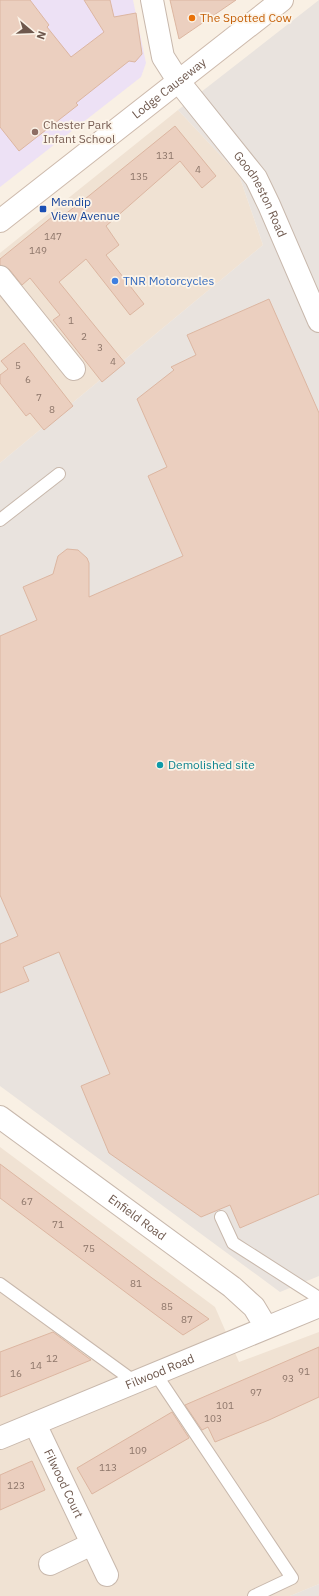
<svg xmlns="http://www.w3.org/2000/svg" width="319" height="1596" font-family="'IBM Plex Sans',sans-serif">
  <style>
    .residential { fill: #f0e2d3 }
    .industrial { fill: #e9e3de }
    .education { fill: #ede1f5 }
    .building { fill: #ebcfbf; stroke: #dcb6a1 }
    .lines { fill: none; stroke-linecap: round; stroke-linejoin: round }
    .lane-casing { stroke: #c8b8ac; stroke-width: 14 }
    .street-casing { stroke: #c8b8ac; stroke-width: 24 }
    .secondary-casing { stroke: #cdbaac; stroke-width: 24 }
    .lane { stroke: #fff; stroke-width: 12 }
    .street { stroke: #fff; stroke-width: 22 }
    .secondary { stroke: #fff; stroke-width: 22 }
    .food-dot { fill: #e8710a; stroke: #fcf4e9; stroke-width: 1.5 }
    .education-dot { fill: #8d6e63; stroke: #fcf4e9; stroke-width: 1.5 }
    .transit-dot { fill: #1a4fb4; stroke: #fcf4e9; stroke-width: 1.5 }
    .shop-dot { fill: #3f7fe0; stroke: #fcf4e9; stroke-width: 1.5 }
    .culture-dot { fill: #0f9aa8; stroke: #fcf4e9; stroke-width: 1.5 }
    .labels { text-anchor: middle; stroke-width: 3.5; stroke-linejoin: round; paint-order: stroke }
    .number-label { font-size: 10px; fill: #8d766a }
    .food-label { font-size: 12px; fill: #c56008; stroke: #fcf4e9; text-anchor: start }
    .street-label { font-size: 12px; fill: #6e584d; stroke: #fcf4e9 }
    .education-label { font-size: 12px; fill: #785e54; stroke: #fcf4e9; text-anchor: start }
    .transit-label { font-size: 12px; fill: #164399; stroke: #fcf4e9; text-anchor: start }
    .shop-label { font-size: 12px; fill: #366cbe; stroke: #fcf4e9; text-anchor: start }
    .culture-label { font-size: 12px; fill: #0d838f; stroke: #fcf4e9; text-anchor: start }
  </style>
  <rect width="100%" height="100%" fill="#f9f0e4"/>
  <path class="residential" d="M178,110L239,175L263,245L0,463V253Z
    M0,1147L215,1307L239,1362L319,1332V1584L290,1596H0Z"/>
  <path class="industrial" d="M319,0V1276L280,1292L0,1086V463L263,245L239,175L178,110Z
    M319,1584V1596H290Z"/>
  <path class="education" d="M0,0H133L146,63L141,77L0,187Z"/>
  <path class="building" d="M0,0H30L49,25L47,27L71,57L104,32L84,0H110L114,17L136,13L142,54L135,62L129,61L76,103L78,105L19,151L0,127Z
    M170,0H236L179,39Z
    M175,126L216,176L202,188L180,161L106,226L119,245L106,255L144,304L130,315L86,259L59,282L125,363L102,382L53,320L60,315L30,278L22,285L9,269L0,265V259L52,217L56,221L85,199Z
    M269,299L319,413V1194L240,1228L230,1205L201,1217L109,1153L81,1086L110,1074L59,952L23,967L29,981L0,993V944L18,936L0,895V636L37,620L23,587L53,574L58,556L67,549L78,550L87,558L89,563V597L183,556L148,476L167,467L137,399L174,370L171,367L196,355L187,335Z
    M24,343L73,406L44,430L30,413L26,416L0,383V375L8,369L1,361Z
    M0,1164L152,1278L209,1319L183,1335L152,1312L0,1198Z
    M53,1332L91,1360L0,1397V1352Z
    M319,1347V1397L269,1420L215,1442L208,1427L202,1430L185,1405Z
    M172,1412L189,1438L92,1494L77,1468Z
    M32,1461L45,1490L0,1510V1475Z"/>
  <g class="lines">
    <g class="lane-casing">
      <path id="lane" d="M0,520L59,474
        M221,1217L233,1243L319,1298
        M0,1284L135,1382
        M155,1373L292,1578L254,1596"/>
    </g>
    <g class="street-casing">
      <g id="street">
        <path id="s1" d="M152,0L163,57L179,82L256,178L269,205L319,321"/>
        <path d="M0,277L74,369"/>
        <path id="s2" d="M0,1117L232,1287L254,1307L266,1327"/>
        <path id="s3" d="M35,1424L107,1575"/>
        <path id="s4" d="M0,1438L319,1306"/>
        <path d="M50,1564L92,1544"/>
      </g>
    </g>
    <g class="secondary-casing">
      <g id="secondary">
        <path id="s5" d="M0,221L282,0"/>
      </g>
    </g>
    <use href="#lane" class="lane"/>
    <use href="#street" class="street"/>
    <use href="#secondary" class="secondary"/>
  </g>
  <circle class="food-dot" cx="192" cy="18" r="4"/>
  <circle class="education-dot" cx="35" cy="132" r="4"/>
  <rect class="transit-dot" x="39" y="205" width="8" height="8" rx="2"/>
  <circle class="shop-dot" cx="115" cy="281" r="4"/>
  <circle class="culture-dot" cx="160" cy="765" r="4"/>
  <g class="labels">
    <g class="number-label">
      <text x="165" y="159">131</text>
      <text x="198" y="173">4</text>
      <text x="139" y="180">135</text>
      <text x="53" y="240">147</text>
      <text x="38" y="254">149</text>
      <text x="71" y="324">1</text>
      <text x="84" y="340">2</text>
      <text x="100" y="351">3</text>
      <text x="113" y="365">4</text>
      <text x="18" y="369">5</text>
      <text x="28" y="383">6</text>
      <text x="39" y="401">7</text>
      <text x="52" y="413">8</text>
      <text x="27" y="1205">67</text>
      <text x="58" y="1228">71</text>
      <text x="89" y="1252">75</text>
      <text x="136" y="1287">81</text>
      <text x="167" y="1310">85</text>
      <text x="187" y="1323">87</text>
      <text x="52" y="1362">12</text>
      <text x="36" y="1369">14</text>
      <text x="304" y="1375">91</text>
      <text x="16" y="1377">16</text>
      <text x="288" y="1382">93</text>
      <text x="256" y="1396">97</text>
      <text x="225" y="1409">101</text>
      <text x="213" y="1422">103</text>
      <text x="138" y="1454">109</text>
      <text x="108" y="1471">113</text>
      <text x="16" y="1489">123</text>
    </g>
    <g class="food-label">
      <text x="200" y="22">The Spotted Cow</text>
    </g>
    <g class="street-label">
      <text dy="4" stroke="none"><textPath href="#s5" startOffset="215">Lodge Causeway</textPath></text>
      <text dy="4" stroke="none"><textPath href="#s1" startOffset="227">Goodneston Road</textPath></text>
      <text dy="4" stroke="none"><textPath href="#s2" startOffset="170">Enfield Road</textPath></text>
      <text dy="4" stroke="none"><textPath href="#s4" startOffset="173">Filwood Road</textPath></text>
      <text dy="4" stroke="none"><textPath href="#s3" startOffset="66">Filwood Court</textPath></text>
    </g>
    <g class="education-label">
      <text x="43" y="129">Chester Park<tspan x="43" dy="14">Infant School</tspan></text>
    </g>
    <g class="transit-label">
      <text x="51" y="206">Mendip<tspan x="51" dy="14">View Avenue</tspan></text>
    </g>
    <g class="shop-label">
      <text x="123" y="285">TNR Motorcycles</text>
    </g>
    <g class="culture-label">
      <text x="168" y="769">Demolished site</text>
    </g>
  </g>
  <g transform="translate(32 32) rotate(109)" stroke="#fcf4e9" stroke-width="3" paint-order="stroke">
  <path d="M0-3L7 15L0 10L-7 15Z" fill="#6e584d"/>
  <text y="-6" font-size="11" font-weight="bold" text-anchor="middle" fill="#6e584d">N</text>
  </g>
</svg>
